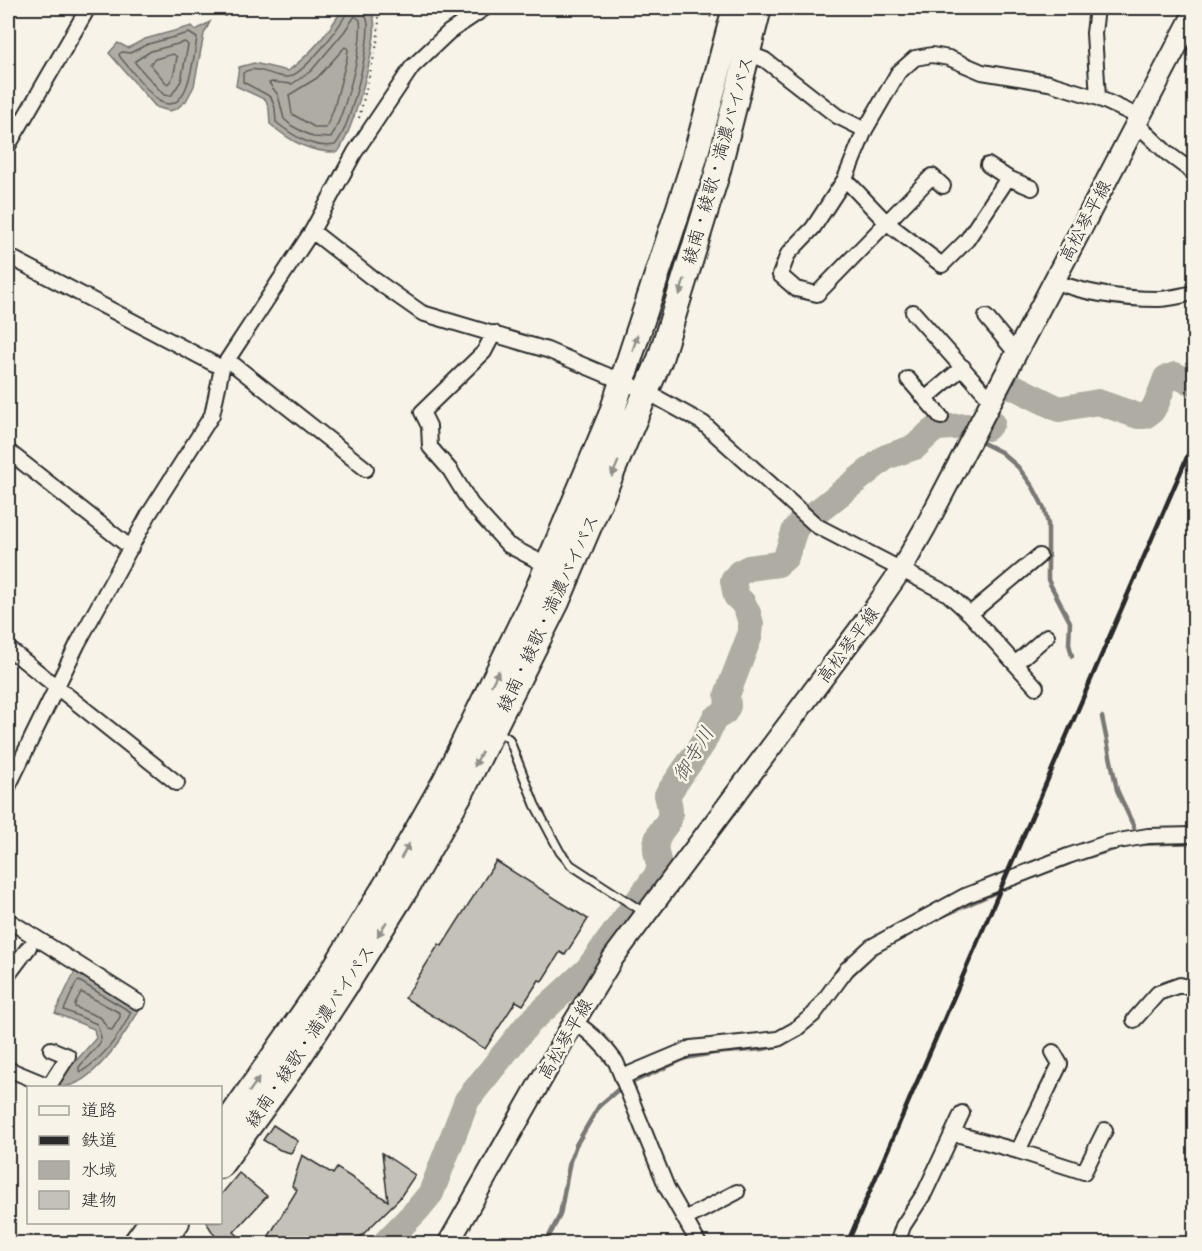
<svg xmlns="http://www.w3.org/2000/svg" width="1202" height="1251" font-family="Kalam,'Klee One',sans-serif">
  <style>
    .water { fill: #afaca4; stroke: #7a7874; stroke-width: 1.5 }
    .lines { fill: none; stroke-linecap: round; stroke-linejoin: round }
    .shore { stroke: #605f5b; stroke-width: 1.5 }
    .stream { stroke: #7a7874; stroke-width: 4.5 }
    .river { stroke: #afaca4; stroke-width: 26 }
    .building { fill: #c4c1b9; stroke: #2b2b2b; stroke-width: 1.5 }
    .lane-casing { stroke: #2b2b2b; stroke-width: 11 }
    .street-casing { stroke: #2b2b2b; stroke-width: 18 }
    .secondary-casing { stroke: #2b2b2b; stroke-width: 24 }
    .highway-casing { stroke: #2b2b2b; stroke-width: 28 }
    .path { stroke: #2b2b2b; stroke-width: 2; stroke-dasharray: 1.5 4.5; stroke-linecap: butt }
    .lane { stroke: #f7f3e8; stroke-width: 7 }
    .street { stroke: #f7f3e8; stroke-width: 14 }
    .secondary { stroke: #f7f3e8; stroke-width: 20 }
    .highway { stroke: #f7f3e8; stroke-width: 24 }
    .rail { stroke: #2b2b2b; stroke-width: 4.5 }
    .oneway { fill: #918f8a }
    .labels { text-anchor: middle; stroke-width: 5; stroke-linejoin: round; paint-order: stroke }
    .street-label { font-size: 18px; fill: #2b2b2b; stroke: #f7f3e8 }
    .water-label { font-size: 20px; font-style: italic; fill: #53524f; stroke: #f7f3e8 }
  </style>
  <rect width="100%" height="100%" fill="#f7f3e8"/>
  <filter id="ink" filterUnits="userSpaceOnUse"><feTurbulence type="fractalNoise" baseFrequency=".0167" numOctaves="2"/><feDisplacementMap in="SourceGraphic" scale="12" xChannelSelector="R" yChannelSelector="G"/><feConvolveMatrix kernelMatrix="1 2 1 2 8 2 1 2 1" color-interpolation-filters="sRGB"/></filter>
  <g filter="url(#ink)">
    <path class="water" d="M343,8H367C369,10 372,12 373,15C381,36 352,134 338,152C310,153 290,141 270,124L269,109L266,100L236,86L239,67L254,63L288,71C311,54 329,32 343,8Z
      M210,22L204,34L194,86L186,101L176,109L169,111L156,107L109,53L118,43L128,48L145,39L192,26L196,30Z
      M75,971L140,1009C125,1034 92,1088 60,1087L56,1084L96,1038L94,1029L55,1013Z"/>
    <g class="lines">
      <path class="shore" d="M348,8C346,22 303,75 288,77C272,78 257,63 243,73V82L271,97L275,108L276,122C293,136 313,149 335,145C351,127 368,50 368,25C368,18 364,14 363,8
        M355,16L360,20C363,49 345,112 331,138L313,137L292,126L284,119L278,95L269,83L272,82L292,84L311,71L344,32Z
        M189,33L197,38C194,54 189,116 161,102C151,97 129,67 120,57L119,54L122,52L130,53L148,44Z
        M185,42L188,45L181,81L171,96L164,95L136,64L135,61L151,51Z
        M345,47L348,49L347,58L334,108L326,128H316L292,114L289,95L317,78Z
        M173,54L177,57C175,66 175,79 167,84L150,64L155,59Z
        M79,981L131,1012C120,1035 103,1058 81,1072L79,1070V1067L100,1043L101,1037L97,1024L64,1010L76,983Z
        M81,992L120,1013V1017L112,1030L108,1029L101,1018L75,1007V1004Z"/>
      <path class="stream" d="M988,428L981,442L1001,452L1018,467L1033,487L1044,508L1048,524V580L1070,622L1069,644L1072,656
        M1102,717L1117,790L1134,827
        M1140,844L1194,842
        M1007,887L1077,860L1117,848
        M938,918L996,892
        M818,1018L851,975L869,958
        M545,1244L560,1215L570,1161L576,1145L599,1106L620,1088L686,1058L714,1053L763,1049L780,1045"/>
      <path class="river" d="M1010,385L1059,409L1098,402L1138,416H1145L1152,411L1157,402L1166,378L1175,375L1190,382H1194
        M987,428L992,422
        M384,1244L417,1210L431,1193L467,1100L527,1025L588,969L659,872C661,863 654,854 656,844C660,820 677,830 667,795L703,743L714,719L725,712L728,706L727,695L750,635L751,624L748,613L743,603L736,596L733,581L739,573L749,568L778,564L786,557L795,529L800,523L821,509L886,457L915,447L931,432L938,428L967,426"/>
    </g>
    <path class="building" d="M496,861L588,919L565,955L560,952L542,981L539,980L523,1005L516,1001L485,1049L405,998L439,944L442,946Z
      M273,1125L298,1141L291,1153L280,1150L263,1140Z
      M382,1153L415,1175L399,1199L353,1244H264L297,1190L292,1186L302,1155L333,1174L337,1168L388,1201Z
      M239,1173L267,1196L234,1232L247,1244H220L206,1222H220V1196Z"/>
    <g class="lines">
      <g class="lane-casing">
        <path id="lane" d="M498,731L509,739L535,805L560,852L571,865L645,913"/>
      </g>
      <g class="street-casing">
        <path id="street" d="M1097,8L1094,33L1098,98
          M742,51L765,60L837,116L865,130
          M1137,124L1167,153L1190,170L1194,161
          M8,146L88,8
          M988,165L1008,178L1032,188
          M845,179L886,222L942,265L967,240L1008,178
          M943,186L932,176L817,294L796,289L780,275L788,254L813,228L845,179L865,130L898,73L915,58L932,55L949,58L982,72L1049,83L1098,98L1140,117
          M312,231L372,278L422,313L547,350L647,392L703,423L817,526L948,594L970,614L1036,687
          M8,256L222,368
          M1053,281C1085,293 1123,299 1158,299C1170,299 1183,295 1194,293
          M913,312L991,400
          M986,317L1016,353
          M494,333L484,352L422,412L429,426L430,447L450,470L471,504L508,545L548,566
          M228,360L366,469
          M908,379L941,417
          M925,399L963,367
          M8,451L131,548
          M970,614L1039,556
          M8,648L177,783
          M1015,664L1047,636
          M8,787L78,643L149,514L212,415L222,368L312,231L355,152L412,67L449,32L485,8
          M8,920L138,1002
          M8,975L29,947
          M1134,1020L1158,993L1180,985L1194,988
          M574,1022C592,1033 604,1045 616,1062L667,1188L699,1244
          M8,1069L49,1086L68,1056L51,1049
          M622,1077L691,1048L778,1039L796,1029L814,1014L847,969L871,947L965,896L1068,856L1107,843L1148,836L1194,835
          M953,1133L1018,1151L1084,1172L1105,1130
          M1018,1151L1060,1064L1053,1052
          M685,1219L737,1192
          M897,1244L903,1226L925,1192L962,1113"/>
      </g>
      <g class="secondary-casing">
        <path id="secondary" d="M448,1244L574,1022L613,958L867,619L901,570L926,526L1194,13"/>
      </g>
      <g class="highway-casing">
        <path id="highway" d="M220,1133L329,977L389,880L445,781L537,591L611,415L692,168L735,8
          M220,1166L295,1063L346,985L406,889L463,789L557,602L660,359L717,174L759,8
          M135,1244L151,1222
          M161,1244L177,1222"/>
      </g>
      <path class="path" d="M223,8L224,18L230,8
        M701,8L712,18
        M359,118L377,44L379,20L373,8"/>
      <use href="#lane" class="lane"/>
      <use href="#street" class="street"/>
      <use href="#secondary" class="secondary"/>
      <use href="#highway" class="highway"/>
      <path class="rail" d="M847,1244L1194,441"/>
    </g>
    <defs><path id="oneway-solid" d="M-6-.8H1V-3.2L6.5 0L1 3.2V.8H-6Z" transform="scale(1.5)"/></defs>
    <g class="oneway">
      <use href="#oneway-solid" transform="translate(682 287) rotate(107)"/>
      <use href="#oneway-solid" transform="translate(635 343) rotate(-72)"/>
      <use href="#oneway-solid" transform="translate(615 469) rotate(113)"/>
      <use href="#oneway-solid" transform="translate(495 678) rotate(-64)"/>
      <use href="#oneway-solid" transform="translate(478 759) rotate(116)"/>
      <use href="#oneway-solid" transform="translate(405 851) rotate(-60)"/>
      <use href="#oneway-solid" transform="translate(382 929) rotate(122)"/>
      <use href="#oneway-solid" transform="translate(254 1085) rotate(-55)"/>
    </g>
  </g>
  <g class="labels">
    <g class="street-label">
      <text transform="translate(718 160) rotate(-74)" y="6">綾南・綾歌・満濃バイパス</text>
      <text transform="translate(1085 221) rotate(-62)" y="6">高松琴平線</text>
      <text transform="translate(548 613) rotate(-65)" y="6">綾南・綾歌・満濃バイパス</text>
      <text transform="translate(848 645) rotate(-53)" y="6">高松琴平線</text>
      <text transform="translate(310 1036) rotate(-56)" y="6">綾南・綾歌・満濃バイパス</text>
      <text transform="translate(565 1039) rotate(-60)" y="6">高松琴平線</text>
    </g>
    <g class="water-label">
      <text transform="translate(693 754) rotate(-59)" y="7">御寺川</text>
    </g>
  </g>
  <rect width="1202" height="1251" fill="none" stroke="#f7f3e8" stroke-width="30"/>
  <rect x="15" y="15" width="1172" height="1221" fill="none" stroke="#2b2b2b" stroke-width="2" filter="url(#ink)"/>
  <rect x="27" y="1086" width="195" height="138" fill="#f7f3e8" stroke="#a5a39c" stroke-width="1.5"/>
  <rect x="39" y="1106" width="30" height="9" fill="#f7f3e8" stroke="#a5a39c" stroke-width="1.5"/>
  <text x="81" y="1116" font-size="18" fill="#2b2b2b">道路</text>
  <rect x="39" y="1136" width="30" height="9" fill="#2b2b2b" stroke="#a5a39c" stroke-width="1.5"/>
  <text x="81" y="1146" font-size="18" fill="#2b2b2b">鉄道</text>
  <rect x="39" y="1161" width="30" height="18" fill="#afaca4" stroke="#a5a39c" stroke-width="1.5"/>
  <text x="81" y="1176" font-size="18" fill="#2b2b2b">水域</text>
  <rect x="39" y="1191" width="30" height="18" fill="#c4c1b9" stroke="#a5a39c" stroke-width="1.5"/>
  <text x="81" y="1206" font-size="18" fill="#2b2b2b">建物</text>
</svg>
